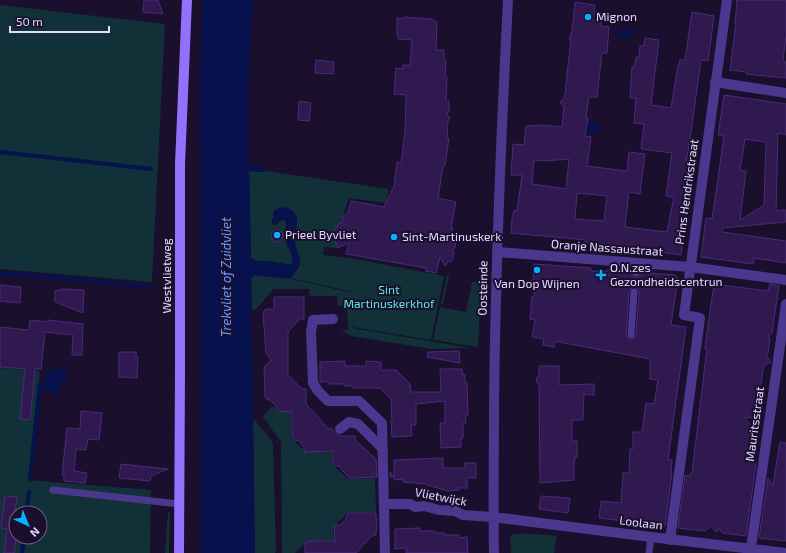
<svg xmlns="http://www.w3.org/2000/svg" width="786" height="553" font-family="'Exo 2',sans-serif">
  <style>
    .green { fill: #113037; fill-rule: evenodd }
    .water { fill: #06114d }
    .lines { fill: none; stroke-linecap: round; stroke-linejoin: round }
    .stream { stroke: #06114d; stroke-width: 4 }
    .building { fill: #2f194f; stroke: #4c2a7c; fill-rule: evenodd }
    .lane { stroke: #4c378e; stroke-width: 7 }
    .street { stroke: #4c378e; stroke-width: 10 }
    .secondary { stroke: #9371ff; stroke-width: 10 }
    .poi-dot { fill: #06b1ff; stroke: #1a0f2c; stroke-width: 1.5 }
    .labels { text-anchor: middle; stroke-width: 4; stroke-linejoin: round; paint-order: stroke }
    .poi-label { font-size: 12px; fill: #e6daff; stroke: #1a0f2c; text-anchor: start }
    .street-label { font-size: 12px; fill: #e6daff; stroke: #1a0f2c }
    .park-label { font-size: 12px; fill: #5beae4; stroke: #1a0f2c }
    .water-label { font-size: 13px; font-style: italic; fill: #6899ff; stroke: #1a0f2c }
  </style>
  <rect width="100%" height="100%" fill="#1a0f2c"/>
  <path class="green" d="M0,5L165,24L152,282L0,269Z
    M252,171L263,172L266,171L389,189L386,203L349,198C347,205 344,212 342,220C339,227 327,232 338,242L337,248L324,247L323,255L350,258L444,276L431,340L352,327L353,292L291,278L299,267L300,259L295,245V236L297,224L276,209L274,212L272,223L274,225L282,220H285L286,223L287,246L291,252L293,263L290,265L268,261H256L251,258L249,172Z
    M255,275L292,279L353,293L352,328L471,348L432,349L351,336L341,330L348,329L347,306H338L337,296H310L309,289H274L256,309L252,310L251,278Z
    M447,275H449L443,305L441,304Z
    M472,282H480L481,285L478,347L433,340L440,307L466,312Z
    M0,368L40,371L28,480L151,490L150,553H0ZM16,513H40V537H16Z
    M272,406L279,412H291V438L306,452H332V464L348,479L375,478L376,512H348L333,528L334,540L308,541L295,553H282L281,442L263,417Z
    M253,419L271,439L273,444L276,550L275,553H254Z
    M168,512H170L169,553H165Z
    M524,533L557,536L554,553H511L510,536L513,534H524Z"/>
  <path class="water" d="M203,0H253L248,81V164L264,168L263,172L252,171L249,172L251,258L256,261H268L290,265L293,263L291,252L287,246L286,223L285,220C280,219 279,221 277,225H274L272,223L274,212L276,209L284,207C305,211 294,230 295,244C296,250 301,257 300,262C299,269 293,273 291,279L255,275L251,278L255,553H201V549L200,75Z
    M618,29L633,30L632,37L617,36Z
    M586,123L601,125L600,132L585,130Z
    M64,368L67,373L66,382H61L60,394L48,392L44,387L40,385L45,381L46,371Z"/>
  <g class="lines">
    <path class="stream" d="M0,152L151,169
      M0,273L149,287
      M30,479L40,385
      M26,513L29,492
      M22,553L24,537"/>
  </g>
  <path class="building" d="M144,0H158L163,14L143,12Z
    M737,0H786V35L783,61L786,62V78L746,74V72L730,70L736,24H735Z
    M575,2L595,5L594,12L602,13L601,26L609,27L607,53H602L597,97H589L586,118H588L585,136L591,137L587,166L627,171L629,152L645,154L640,194L629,192L625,227L667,232L674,197L666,196L672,153L641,149L644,124L634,123L636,98H630L632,67H634L636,57H639L640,46H644L645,38L659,40L651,105L671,108L678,65H679L680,60H685L692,12L714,16L708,61L701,60L691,132L686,164L693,165L681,255L585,242L586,240L511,233L512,218L514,210L517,211L522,175H511L513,144L524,145L526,126L543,125L562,127L564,107L560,102L564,99L565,94L571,39H569L572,31ZM569,159L566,189L532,184L534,160L544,161ZM577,193L607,196L604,221L575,219Z
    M404,17L431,19L437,22L436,50H444V59L446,60L445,77H447L446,101H449V106L450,109L447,114L450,118L448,121L447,138H449L445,166H443L438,198L456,202L451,228H453L451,239L456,240L455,248L452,250L454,253L452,261H448L445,266L440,257L436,273L426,271V268L346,254L349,243L338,248L335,240L336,239L334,230L339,224L344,221L342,217L348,212L351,201L384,207L394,186L397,162L401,163L405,131L406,95L394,94L396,68L403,69V65H410L412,40L398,39V35H397V18L403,19Z
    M316,60L334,62L333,74L315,73Z
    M724,95L786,104V135L778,133L776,211L786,210V222L722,228V232L786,241V263L754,258L753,264L701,257L706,218L712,219L719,172L724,135H718ZM745,139L766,142L764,205L740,220L746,171L740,170Z
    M299,101L311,103L309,121L298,120Z
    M271 236a6 6 0 1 1 12 0a6 6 0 1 1-12 0Z
    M534,264L591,268V271L606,272L607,270L631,272L632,276L636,278L639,277L641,274L649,273L675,275L678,278L671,325L686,327L668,460H672L671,473H672L665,526L599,518L601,501L621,503L623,473H629L630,449H633V432H642L646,403L654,404L658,380L650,379V359L559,342H555L554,347L543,345L544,339L532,337L535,320L530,319L532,297L534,296L535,284L533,282ZM635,287L638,289L639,292L636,335L634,339L630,340L627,338L626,335L629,292L631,288Z
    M714,284L768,291L770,284L779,286L772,333L768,336L770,339L768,353L766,355L771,362L764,365L760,389L758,391L759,393L756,418L744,417L752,427L755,428L751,455H753L752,459L756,464L746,536L722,533L720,529L716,532L711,526L705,531L678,528L685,475L690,476L691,473H692L706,356L707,349H705L706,339Z
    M0,285L21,287L20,303L0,301Z
    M63,289L84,290L83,313L55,302V291Z
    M274,297H304V319H300L288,332V375L302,389H306V404L329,429H332L335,433L340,436H355V440L376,459L377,477L349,478L339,466H336L333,464V451L304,452V447L298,440L295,441L292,437V411L279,412L276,408V406L270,400H268L265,397L264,367L271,360L266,353L263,312L266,309H274Z
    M30,320L47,322L48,320L83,324L82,355H72L73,335L45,332L41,369H35L30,420L20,419L25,369L0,367V327L29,330Z
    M459,351L460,363L427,357L428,352Z
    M119,352H136V357H138L137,378L119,377Z
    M345,361V366H366V361L381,362V370H396L410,384L411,392H441L440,369H462L463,375H465V383H467L468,415H465L466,423H463V438L461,439V447L441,448L440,423H445V401L416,404V425H411L412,436L392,437L391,421H392L391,399L380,388H353V386H344V384H329V382H320V362Z
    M539,366H559V385L594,384V395L584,394L583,420H572V441H577V457H575V461H574V480L540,483L539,385L537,382L536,378L539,375Z
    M81,411L102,413L99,440L88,439L86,450L76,449L74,471L87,473L85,483L64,481V475H62L67,428L80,429Z
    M780,442L786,443V541L759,538L768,478L773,485Z
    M443,458V468H465V463H476V478H467V488H458L459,490L448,491L427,485V484L403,482V479L394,480V477H390V472L394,477V460Z
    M121,464L168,469L151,476L150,481L119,478Z
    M5,496L17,497L15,509L16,539L14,553H4L7,529L1,528Z
    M541,496L570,498L568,513L539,509Z
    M348,513H376V520L377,519L376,535L372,536L356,553H305V544L308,541H335L334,525H340L346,519V517Z
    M420,528V531H435V533H444V535H459V538L467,537L468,553H406V548L395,549V529Z"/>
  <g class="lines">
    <path class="lane" d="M636,273V263
      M631,335L634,292
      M53,490L179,504
      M649,553L651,537"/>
    <path class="street" d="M715,82L786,93
      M497,252L690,267L786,280
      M333,319L313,320L311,332L313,383L318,391L328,401H359L382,423L385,553
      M340,429L349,422L358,424L383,449
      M384,504H410L415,507L424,506L439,510L455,511L463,515L493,517L651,537L786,553
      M670,540L700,318L684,315L727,0
      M751,548L786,304
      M494,553C493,506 494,458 494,411C495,274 501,137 508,0"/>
    <path class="secondary" d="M179,553L180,370V164L187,0"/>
  </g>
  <g class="poi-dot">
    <circle cx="588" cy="17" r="4"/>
    <circle cx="277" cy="235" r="4"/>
    <circle cx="394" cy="237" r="4"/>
    <circle cx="537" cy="270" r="4"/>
    <path d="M599 269h4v4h4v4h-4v4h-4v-4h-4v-4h4z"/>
  </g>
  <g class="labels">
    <g class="poi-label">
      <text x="596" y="21">Mignon</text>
      <text x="285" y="239">Prieel Byvliet</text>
      <text x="402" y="241">Sint-Martinuskerk</text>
      <text x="610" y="272">O.N.zes<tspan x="610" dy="14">Gezondheidscentrun</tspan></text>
      <text x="537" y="288" text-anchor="middle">Van Dop Wijnen</text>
    </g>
    <g class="street-label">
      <text transform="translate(687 192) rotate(-82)" y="4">Prins Hendrikstraat</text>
      <text transform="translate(607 248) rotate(4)" y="4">Oranje Nassaustraat</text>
      <text transform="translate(167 276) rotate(-90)" y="4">Westvlietweg</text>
      <text transform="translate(483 288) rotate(-89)" y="4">Oosteinde</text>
      <text transform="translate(755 424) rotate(-82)" y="4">Mauritsstraat</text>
      <text transform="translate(441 497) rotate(11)" y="4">Vlietwijck</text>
      <text transform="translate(641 523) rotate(7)" y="4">Loolaan</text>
    </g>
    <g class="park-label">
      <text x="389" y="294">Sint<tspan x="389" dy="14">Martinuskerkhof</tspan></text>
    </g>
    <g class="water-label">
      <text transform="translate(226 277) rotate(-90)" y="5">Trekvliet of Zuidvliet</text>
    </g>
  </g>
  <g transform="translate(28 525) rotate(136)"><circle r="19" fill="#1a0f2c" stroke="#6c6080"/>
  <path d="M0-3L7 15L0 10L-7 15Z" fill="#06b1ff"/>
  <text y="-6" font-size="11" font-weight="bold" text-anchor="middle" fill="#e6daff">N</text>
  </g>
  <path d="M10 26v6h99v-6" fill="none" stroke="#e6daff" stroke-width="2"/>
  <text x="16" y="26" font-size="12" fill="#e6daff" stroke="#1a0f2c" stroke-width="3" paint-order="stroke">50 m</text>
</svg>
